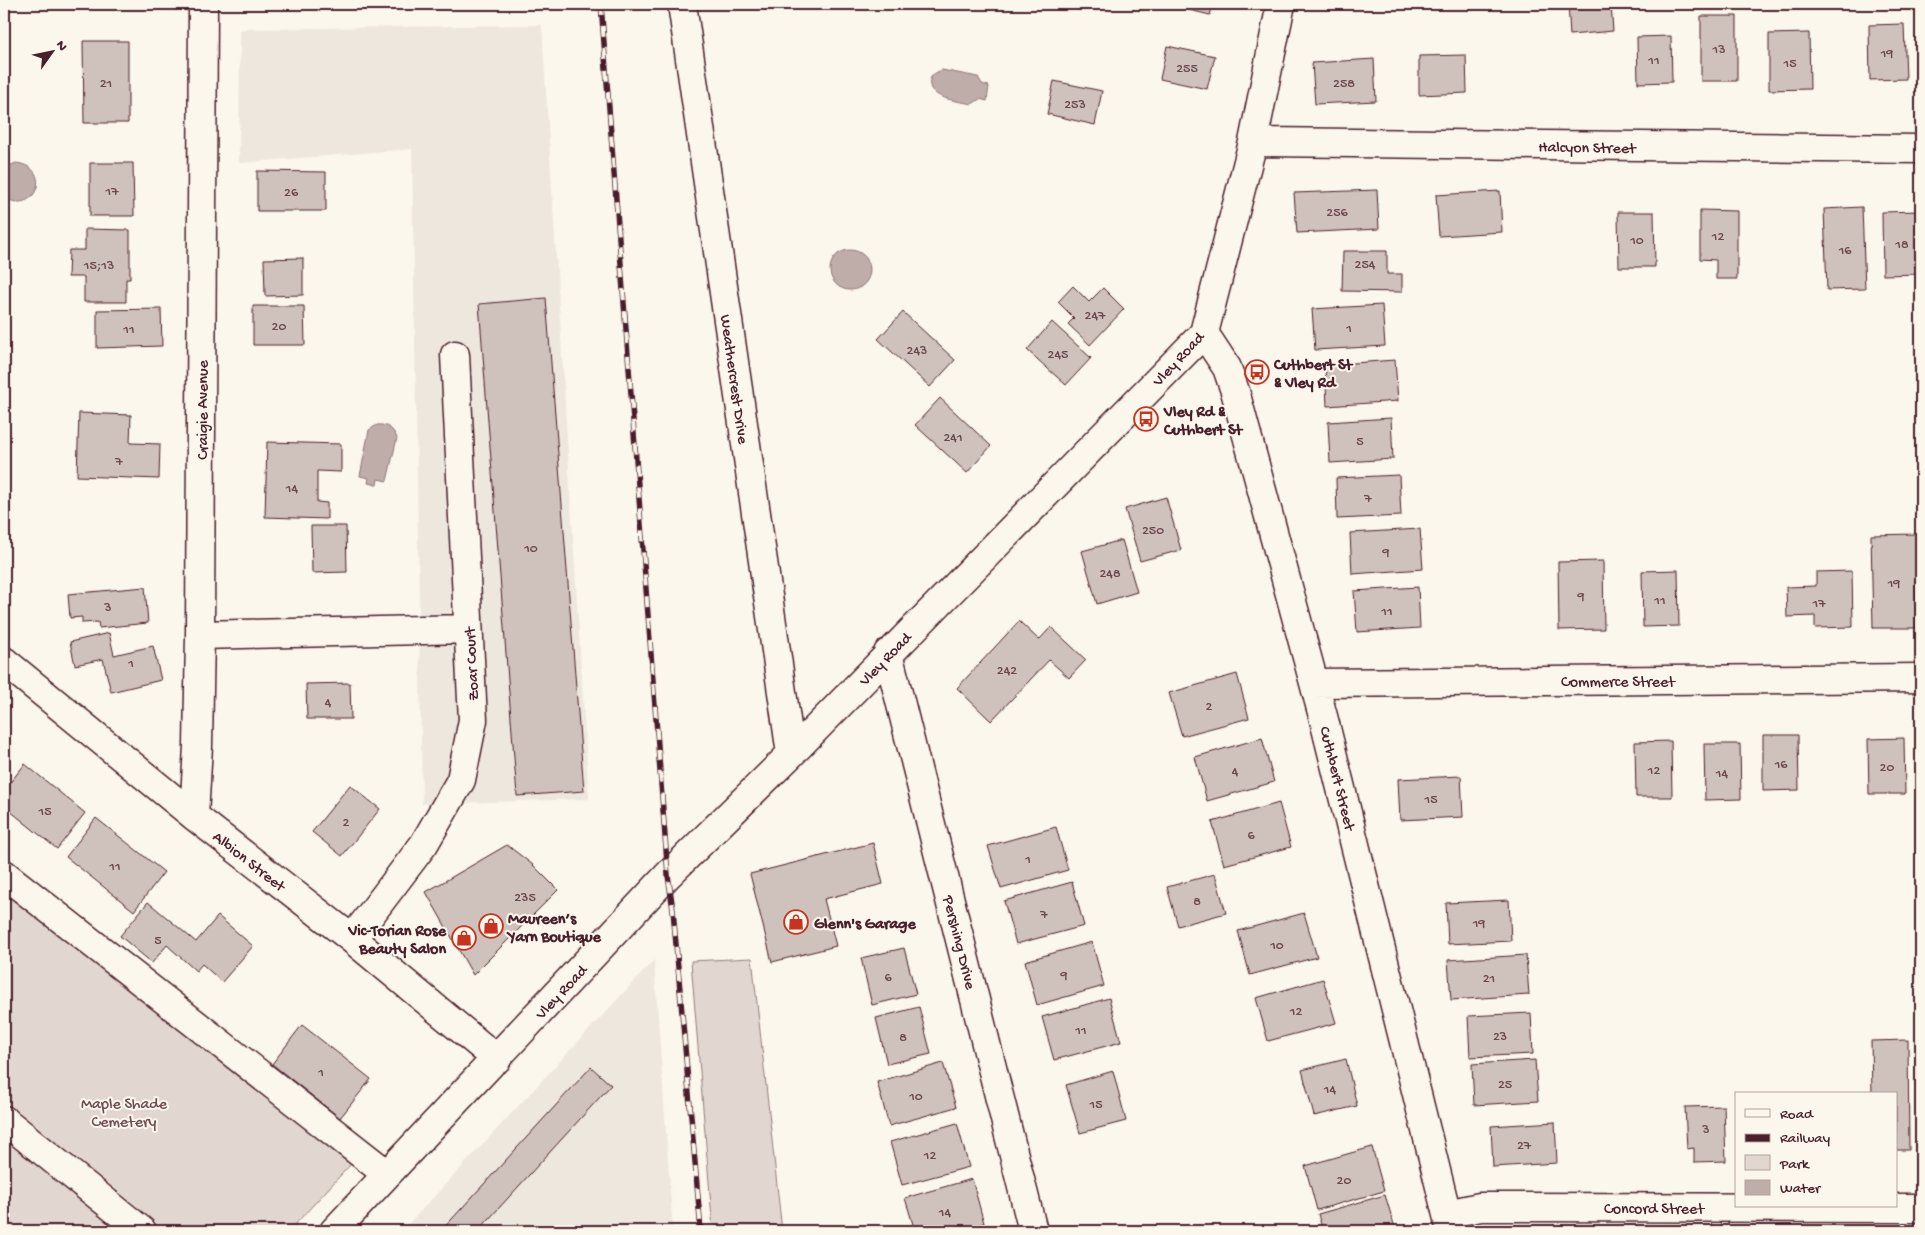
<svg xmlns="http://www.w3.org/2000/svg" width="1925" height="1235" font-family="'Gochi Hand',sans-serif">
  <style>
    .built { fill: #eee7de }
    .green { fill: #e2d7d0; stroke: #967b7e }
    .water { fill: #bfadaa; stroke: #907477 }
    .building { fill: #cfc2bc; stroke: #4a1f2b }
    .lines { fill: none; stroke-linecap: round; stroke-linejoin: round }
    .minor-casing { stroke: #4a1f2b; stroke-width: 31 }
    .minor { stroke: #fbf7ec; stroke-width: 28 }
    .rail-casing { stroke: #4a1f2b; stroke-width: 5.5 }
    .rail { stroke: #fbf7ec; stroke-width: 4; stroke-dasharray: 11; stroke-linecap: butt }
    .labels { text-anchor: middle; stroke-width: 4; stroke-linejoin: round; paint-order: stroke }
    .number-label { font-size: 14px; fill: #6b484f }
    .street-label { font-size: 16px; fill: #4a1f2b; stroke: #fbf7ec }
    .poi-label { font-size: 16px; font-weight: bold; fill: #4a1f2b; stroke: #fbf7ec; text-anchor: start }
    .park-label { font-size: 16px; fill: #704d54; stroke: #fbf7ec }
  </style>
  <rect width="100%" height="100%" fill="#fbf7ec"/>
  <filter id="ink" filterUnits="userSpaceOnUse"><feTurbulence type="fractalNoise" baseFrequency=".02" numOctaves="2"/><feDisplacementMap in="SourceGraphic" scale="10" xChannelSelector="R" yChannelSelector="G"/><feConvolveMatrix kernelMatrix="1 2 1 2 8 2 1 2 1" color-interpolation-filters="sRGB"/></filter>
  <g filter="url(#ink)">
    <path class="built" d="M542,25L589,799L422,804L412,149L239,163L240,29Z
      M654,960L673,1231H402Z"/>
    <path class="green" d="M4,860L364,1150L289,1231H4Z
      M752,958L782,1231H713L691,961Z"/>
    <path class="water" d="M942,70L978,77L982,84L989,86L987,101L980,99L972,104C959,101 926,99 930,80C931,74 937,72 942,70Z
      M16,163C55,167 35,218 4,197V168Z
      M830 270a20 20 0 1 1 40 0a20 20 0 1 1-40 0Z
      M377,425C388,424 393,429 397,438L387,481L378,479L377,485L368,483L369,478L360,476L369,430Z"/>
    <path class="building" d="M1187,4H1213L1210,15L1185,9Z
      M1568,4H1611L1613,31L1570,35Z
      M1701,16H1737V81H1701Z
      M1904,24L1906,79L1870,80L1869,25Z
      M1809,33L1810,89L1769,90V34Z
      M1671,36L1672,82L1638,83L1637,37Z
      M83,41H128V123H84Z
      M1167,46L1215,56L1207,89L1160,79Z
      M1466,55L1467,93L1419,95V56Z
      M1374,59L1376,101L1315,104L1312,63Z
      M1054,81L1102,91L1095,125L1047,114Z
      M90,163H133L134,216H90Z
      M257,171L326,172V211H257Z
      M1377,190L1379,229L1297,233L1294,193Z
      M1500,191L1502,232L1439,236L1436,195Z
      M1862,207L1865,289L1827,290L1824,209Z
      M1700,210L1737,211V279H1716V260L1700,259Z
      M1921,211V274L1883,275L1882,212Z
      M1618,212H1654L1655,267H1619Z
      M85,229L130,230V279H126V302H84V277H68L69,250H85Z
      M1343,251H1387V274H1402V292L1342,291Z
      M303,258V295L265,296L264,259Z
      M1073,286L1089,302L1103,288L1124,309L1090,345L1068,324L1074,318L1058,302Z
      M546,298L584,791L517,796L479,304Z
      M1382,305L1385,346L1315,350L1312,309Z
      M253,306H304L305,345H253Z
      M161,309L162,346L97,348V310Z
      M903,312L955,360L930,387L878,339Z
      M1052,322L1091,358L1066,385L1027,350Z
      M1395,360L1398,401L1327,406L1325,365Z
      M940,398L991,446L967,473L915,425Z
      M79,413L131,415L130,443L160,444L159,479L77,476Z
      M1391,418L1393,459L1330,463L1328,422Z
      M267,442L341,444V472L317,471V502L327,503V519L265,517Z
      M1399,475L1401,516L1337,519L1336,478Z
      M1166,497L1181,550L1140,561L1125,509Z
      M311,526H346L347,572L312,573Z
      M1420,529L1423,569L1352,574L1350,533Z
      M1916,534L1917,628H1873L1871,535Z
      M1122,540L1137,592L1097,604L1082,551Z
      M1603,561L1604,629L1559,630L1558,562Z
      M1678,570L1679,626L1643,627L1642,571Z
      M1852,571L1853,627L1815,628V616L1787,617L1786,587L1816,586V572Z
      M145,587L148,623L99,628L98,622L82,623V617L70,618L68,594Z
      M1418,587L1420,628L1357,632L1354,591Z
      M1019,621L1039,640L1051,627L1086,660L1069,678L1049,660L991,721L957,688Z
      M109,633L114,655L153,646L161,680L111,692L103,659L75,665L70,642Z
      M1237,674L1249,718L1182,736L1169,693Z
      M350,683L351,719H307L306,684Z
      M1763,735H1798L1799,790L1763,791Z
      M1262,738L1274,782L1207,801L1195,757Z
      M1904,738L1905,794H1869L1868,739Z
      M1671,741L1672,797H1636L1635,742Z
      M1704,744H1740L1741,799L1705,800Z
      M25,764L85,813L57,849L4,806V790Z
      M1461,776L1463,817L1400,820L1398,779Z
      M350,785L380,809L342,856L312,832Z
      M1279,803L1291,847L1224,865L1212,822Z
      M96,818L164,872L134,911L66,857Z
      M1056,827L1068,870L1001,889L988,846Z
      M873,843L883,884L824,899L836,946L772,962L750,874Z
      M507,845L533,865L558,890L473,975L426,892Z
      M1215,874L1226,913L1178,926L1167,887Z
      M1072,882L1084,926L1016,944L1004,901Z
      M1509,900L1511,941L1448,944L1446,903Z
      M148,902L196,942L218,916L253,946L222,982L202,964L196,971L167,945L152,963L120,936Z
      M1304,913L1317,957L1250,975L1238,931Z
      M1092,942L1104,986L1037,1005L1025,961Z
      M904,948L916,994L872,1005L861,958Z
      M1526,955L1529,995L1451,1000L1448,960Z
      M1323,979L1336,1023L1268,1041L1256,998Z
      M1109,998L1121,1042L1054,1060L1042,1017Z
      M919,1007L931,1054L887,1064L876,1018Z
      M1531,1013L1533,1054L1470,1057L1468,1016Z
      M302,1025L371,1079L340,1118L272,1064Z
      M1908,1040L1909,1150H1896V1094H1872L1871,1041Z
      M1346,1059L1357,1106L1314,1116L1302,1070Z
      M1535,1060L1538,1101L1474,1105L1472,1064Z
      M943,1063L956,1107L889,1126L877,1082Z
      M591,1067L611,1085L478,1231H441Z
      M1113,1071L1126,1121L1080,1133L1066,1085Z
      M1724,1106L1726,1161L1694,1162V1148L1687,1149L1685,1107Z
      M1555,1122L1557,1163L1493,1167L1491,1126Z
      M957,1123L969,1167L902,1185L890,1142Z
      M1372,1147L1384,1191L1317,1210L1305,1166Z
      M972,1179L984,1223L956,1231H915L905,1198Z
      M1385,1195L1396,1231H1323L1318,1214Z"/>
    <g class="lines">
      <g class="minor-casing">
        <path id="minor" d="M682,4L791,754
          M1253,142L1921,149
          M1204,333L1227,368L1235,391L1324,720L1451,1231
          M200,635L468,629
          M888,653L1033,1231
          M4,661L194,816L352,939L497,1059
          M1314,683L1921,678
          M194,816L198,746L200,635L203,4
          M4,874L387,1174
          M352,939L424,844L461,780L473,720L455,355
          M4,1120L142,1231
          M1447,1214L1480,1207L1921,1208
          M334,1231L668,875L791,754L1204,333L1253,142L1281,4"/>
      </g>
      <use href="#minor" class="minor"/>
      <g class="rail-casing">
        <path id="rail" d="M601,4L668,875L673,910L701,1231"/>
      </g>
      <use href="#rail" class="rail"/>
    </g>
  </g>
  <defs>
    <g id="bus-ring" transform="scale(1.25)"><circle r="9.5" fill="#fbf7ec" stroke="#c8321e" stroke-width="1.5"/><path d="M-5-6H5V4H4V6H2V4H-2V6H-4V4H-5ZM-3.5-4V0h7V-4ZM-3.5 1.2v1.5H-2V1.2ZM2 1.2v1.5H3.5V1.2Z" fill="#c8321e"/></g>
    <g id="shop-ring" transform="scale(1.25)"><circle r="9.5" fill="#fbf7ec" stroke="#c8321e" stroke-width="1.5"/><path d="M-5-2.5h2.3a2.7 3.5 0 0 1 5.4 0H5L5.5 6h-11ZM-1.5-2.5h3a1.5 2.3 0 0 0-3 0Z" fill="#c8321e"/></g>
  </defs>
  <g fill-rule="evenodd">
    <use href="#bus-ring" x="1257" y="372"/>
    <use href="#bus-ring" x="1146" y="419"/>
    <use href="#shop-ring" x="796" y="922"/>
    <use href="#shop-ring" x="491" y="926"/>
    <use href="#shop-ring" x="464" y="938"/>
  </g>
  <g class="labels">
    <g class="number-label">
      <text x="1719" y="53">13</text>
      <text x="1887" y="57">19</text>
      <text x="1654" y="64">11</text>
      <text x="1790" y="67">15</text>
      <text x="1187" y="72">255</text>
      <text x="106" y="87">21</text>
      <text x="1344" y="87">258</text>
      <text x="1075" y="108">253</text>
      <text x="112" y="195">17</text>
      <text x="291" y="196">26</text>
      <text x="1337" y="216">256</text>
      <text x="1718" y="240">12</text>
      <text x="1637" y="244">10</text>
      <text x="1902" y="248">18</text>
      <text x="1845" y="254">16</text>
      <text x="1365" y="268">254</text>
      <text x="99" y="269">15;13</text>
      <text x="1095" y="319">247</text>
      <text x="279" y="330">20</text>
      <text x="1349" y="332">1</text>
      <text x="129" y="333">11</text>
      <text x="917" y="354">243</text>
      <text x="1058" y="358">245</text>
      <text x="953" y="441">241</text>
      <text x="1360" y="445">5</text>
      <text x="119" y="465">7</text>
      <text x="292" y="492">14</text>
      <text x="1368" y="502">7</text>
      <text x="1153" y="534">250</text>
      <text x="531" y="552">10</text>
      <text x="1386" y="556">9</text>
      <text x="1110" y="577">248</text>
      <text x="1894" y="587">19</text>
      <text x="1581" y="600">9</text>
      <text x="1660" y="604">11</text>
      <text x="1819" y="607">17</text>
      <text x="108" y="611">3</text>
      <text x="1387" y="615">11</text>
      <text x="131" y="667">1</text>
      <text x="1007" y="674">242</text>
      <text x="328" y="706">4</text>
      <text x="1209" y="710">2</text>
      <text x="1781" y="768">16</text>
      <text x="1887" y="771">20</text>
      <text x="1654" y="774">12</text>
      <text x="1235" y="775">4</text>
      <text x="1722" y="777">14</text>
      <text x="1431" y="803">15</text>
      <text x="45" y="815">15</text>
      <text x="346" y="826">2</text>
      <text x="1251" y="839">6</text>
      <text x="1028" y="863">1</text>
      <text x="115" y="870">11</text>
      <text x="525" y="901">235</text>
      <text x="1197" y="905">8</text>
      <text x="1044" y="918">7</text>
      <text x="1479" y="927">19</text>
      <text x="158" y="944">5</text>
      <text x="1277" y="949">10</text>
      <text x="1064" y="979">9</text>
      <text x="888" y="981">6</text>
      <text x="1489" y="982">21</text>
      <text x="1296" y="1015">12</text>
      <text x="1081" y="1034">11</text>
      <text x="1500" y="1040">23</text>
      <text x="903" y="1041">8</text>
      <text x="321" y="1076">1</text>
      <text x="1505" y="1088">25</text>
      <text x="1330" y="1093">14</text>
      <text x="916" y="1100">10</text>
      <text x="1096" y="1108">15</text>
      <text x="1706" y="1133">3</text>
      <text x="1524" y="1149">27</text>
      <text x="930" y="1159">12</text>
      <text x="1344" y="1184">20</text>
      <text x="945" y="1216">14</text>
    </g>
    <g class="street-label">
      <text transform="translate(1587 146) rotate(1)" y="6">Halcyon Street</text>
      <text transform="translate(1177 358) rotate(-47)" y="6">Vley Road</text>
      <text transform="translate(736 379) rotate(82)" y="6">Weathercrest Drive</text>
      <text transform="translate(201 410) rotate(-90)" y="6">Craigie Avenue</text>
      <text transform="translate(884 658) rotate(-46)" y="6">Vley Road</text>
      <text transform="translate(470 664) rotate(-93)" y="6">Zoar Court</text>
      <text x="1618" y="686">Commerce Street</text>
      <text transform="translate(1339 778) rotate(76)" y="6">Cuthbert Street</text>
      <text transform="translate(250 860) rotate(38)" y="6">Albion Street</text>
      <text transform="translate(961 942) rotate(76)" y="6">Pershing Drive</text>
      <text transform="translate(560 991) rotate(-47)" y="6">Vley Road</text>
      <text x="1654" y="1213">Concord Street</text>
    </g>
    <g class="poi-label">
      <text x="1274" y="369">Cuthbert St<tspan x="1274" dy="18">&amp; Vley Rd</tspan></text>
      <text x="1164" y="416">Vley Rd &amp;<tspan x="1164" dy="18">Cuthbert St</tspan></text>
      <text x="508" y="923">Maureen’s<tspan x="508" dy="18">Yarn Boutique</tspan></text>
      <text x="814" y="928">Glenn's Garage</text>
      <text x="446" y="935" text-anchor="end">Vic-Torian Rose<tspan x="446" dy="18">Beauty Salon</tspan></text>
    </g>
    <g class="park-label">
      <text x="124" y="1108">Maple Shade<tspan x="124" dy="18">Cemetery</tspan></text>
    </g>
  </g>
  <rect width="1925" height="1235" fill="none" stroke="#fbf7ec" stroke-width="20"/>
  <rect x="10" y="10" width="1905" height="1215" fill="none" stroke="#4a1f2b" stroke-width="2" filter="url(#ink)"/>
  <rect x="1735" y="1092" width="162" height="115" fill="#fbf7ec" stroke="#b4a19f"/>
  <rect x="1745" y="1109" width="25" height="8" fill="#fbf7ec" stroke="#b4a19f"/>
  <text x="1780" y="1118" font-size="15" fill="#4a1f2b">Road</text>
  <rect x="1745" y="1134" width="25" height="8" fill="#4a1f2b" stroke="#b4a19f"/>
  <text x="1780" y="1142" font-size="15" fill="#4a1f2b">Railway</text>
  <rect x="1745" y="1155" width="25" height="15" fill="#e2d7d0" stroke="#b4a19f"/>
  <text x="1780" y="1168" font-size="15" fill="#4a1f2b">Park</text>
  <rect x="1745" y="1180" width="25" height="15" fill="#bfadaa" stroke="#b4a19f"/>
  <text x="1780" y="1192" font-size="15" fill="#4a1f2b">Water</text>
  <g transform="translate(52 52) rotate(57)" stroke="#fbf7ec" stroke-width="4" paint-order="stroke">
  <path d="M0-4L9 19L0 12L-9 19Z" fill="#4a1f2b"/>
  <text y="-8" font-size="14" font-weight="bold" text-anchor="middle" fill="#4a1f2b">N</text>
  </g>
</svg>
